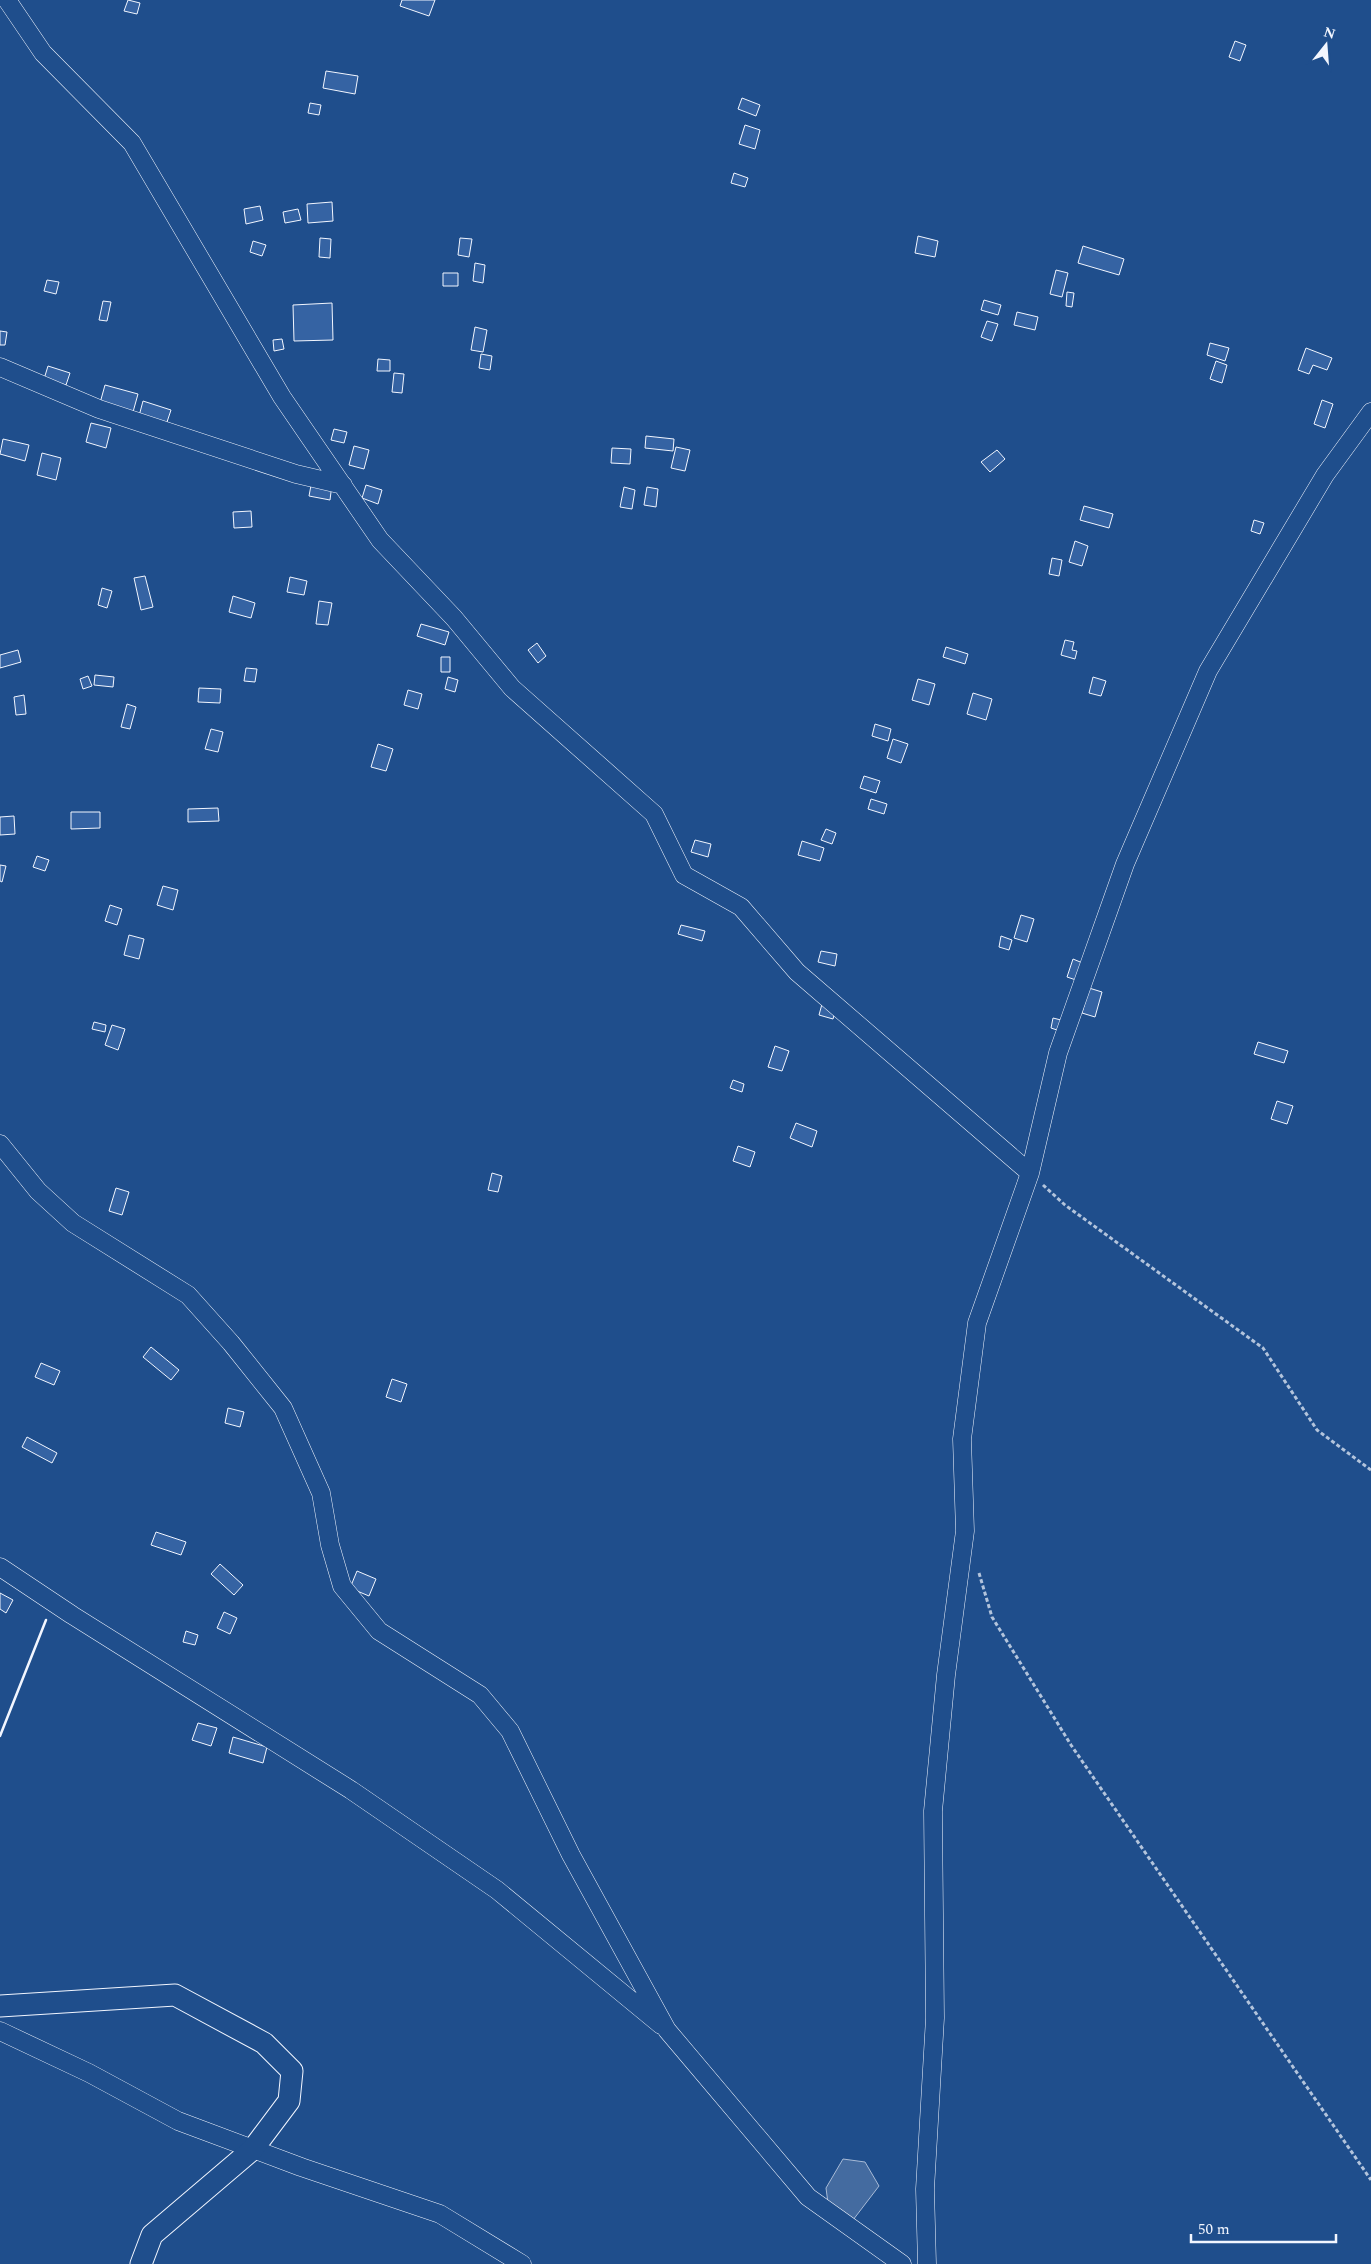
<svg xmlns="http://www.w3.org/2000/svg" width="1371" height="2264" font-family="Spectral,serif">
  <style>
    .water { fill: #446ba0; stroke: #a8bbd7 }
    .building { fill: #3563a3; stroke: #f2f6ff }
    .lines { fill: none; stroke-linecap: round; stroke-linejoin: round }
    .minor-casing { stroke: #f2f6ff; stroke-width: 19 }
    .tertiary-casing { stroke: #f2f6ff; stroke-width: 23 }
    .path { stroke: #b3c4dc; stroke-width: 3; stroke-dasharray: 4 2.5; stroke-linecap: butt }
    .minor { stroke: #1f4e8c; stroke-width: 18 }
    .tertiary { stroke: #1f4e8c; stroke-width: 21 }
    .wall { stroke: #f2f6ff; stroke-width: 2.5 }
  </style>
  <rect width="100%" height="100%" fill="#1f4e8c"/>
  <path class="water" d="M843,2159L865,2162L879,2186L853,2220L828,2203L826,2188Z"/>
  <path class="building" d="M128,0L140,3L137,14L124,11Z
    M402,0H435L429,16L400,6Z
    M1235,41L1246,45L1240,61L1229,57Z
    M326,71L358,76L355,94L323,88Z
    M742,98L760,105L756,116L738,109Z
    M310,103L321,105L319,115L308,113Z
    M745,125L760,130L755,149L739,144Z
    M734,173L748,178L745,187L731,183Z
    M332,202L333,221L308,223L307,204Z
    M260,206L263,220L246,224L244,209Z
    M298,209L301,220L285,223L283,212Z
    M918,236L938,241L935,257L915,253Z
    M320,238L331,239L330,258L319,257Z
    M460,238L472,239L469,257L458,255Z
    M253,241L266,245L262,256L250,252Z
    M1083,246L1124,259L1119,275L1078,263Z
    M475,263L485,265L483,283L473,281Z
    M1056,270L1068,273L1062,297L1050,294Z
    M443,273H458V286H443Z
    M47,280L59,282L56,294L44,291Z
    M1067,292L1074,293L1072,307L1066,306Z
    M984,300L1001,305L998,315L981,310Z
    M103,301L111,302L107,321L99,320Z
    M332,303L333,340L294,341L293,305Z
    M1017,312L1038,317L1035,330L1014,325Z
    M987,321L998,324L992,341L981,337Z
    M475,327L487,330L483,352L471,350Z
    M0,331L7,332L5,345H0Z
    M282,339L284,349L274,351L273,340Z
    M1210,343L1229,348L1225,361L1207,355Z
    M1306,348L1332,358L1327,370L1313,365L1309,374L1298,370Z
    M481,354L492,356L490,370L479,368Z
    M378,359L390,360V371H377Z
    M1216,361L1227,365L1222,383L1210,379Z
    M48,366L70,373L66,385L44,379Z
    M394,373L404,374L402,393L392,392Z
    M105,385L138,394L133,412L100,403Z
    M1322,400L1333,404L1325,428L1314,424Z
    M143,401L171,410L166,425L139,416Z
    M91,423L111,428L106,448L86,442Z
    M334,429L347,432L344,443L331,440Z
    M646,436L674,439L673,451L645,448Z
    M3,439L29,445L25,461L0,454Z
    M354,446L369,450L364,469L349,465Z
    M676,447L690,450L685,471L671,468Z
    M612,448L631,449L630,464L611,463Z
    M997,450L1005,459L990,472L981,462Z
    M42,453L61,458L56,480L37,475Z
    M312,480L332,484L330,500L309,496Z
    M366,485L382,490L378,504L362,498Z
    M624,487L635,490L632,509L620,507Z
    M647,487L658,489L656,507L644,505Z
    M1084,506L1113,514L1109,528L1080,520Z
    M251,511L252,527L234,528L233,512Z
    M1254,520L1264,523L1260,534L1251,531Z
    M1075,541L1088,546L1082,566L1069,562Z
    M1052,558L1062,560L1059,576L1049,574Z
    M145,576L153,607L141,610L134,578Z
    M290,577L307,581L304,595L287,592Z
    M102,588L112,591L107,608L98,605Z
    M233,596L255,603L251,618L229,612Z
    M319,601L332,603L328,625L316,624Z
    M421,624L449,632L445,645L417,636Z
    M1065,640L1074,642L1072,650L1077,651L1075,659L1061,655Z
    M537,643L546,656L538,663L528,650Z
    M946,647L968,654L965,664L943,657Z
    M18,650L21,662L0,668V655Z
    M441,657H450V672H441Z
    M246,668L257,669L255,682L244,681Z
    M95,675L114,677L113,687L94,685Z
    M88,676L92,686L83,689L80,679Z
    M448,677L458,680L455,692L445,689Z
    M1093,677L1106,681L1101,696L1089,693Z
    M918,679L935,684L929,705L912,700Z
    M199,688L221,689L220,703L198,702Z
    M408,690L422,694L418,709L404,705Z
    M973,693L992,699L986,720L967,714Z
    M24,695L26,714L16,715L14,697Z
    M127,704L136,707L130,729L121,727Z
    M875,724L891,729L888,741L872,736Z
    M211,729L223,732L218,752L205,749Z
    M893,739L908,744L901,763L887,758Z
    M378,744L393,749L386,771L371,767Z
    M864,776L880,781L876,793L860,788Z
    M871,799L887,804L884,814L868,809Z
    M218,808L219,821L188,822V809Z
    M71,812H100V828L71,829Z
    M14,816L15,834L0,835V817Z
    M826,829L836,833L832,844L821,840Z
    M695,840L711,844L708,857L691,852Z
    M802,841L824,848L820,861L798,855Z
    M37,856L49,860L45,871L33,867Z
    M0,865L6,866L2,882L0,881Z
    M163,886L178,890L173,910L157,905Z
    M110,905L122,909L117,925L105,921Z
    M1021,915L1034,919L1027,942L1014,938Z
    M681,925L705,931L702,941L678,934Z
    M129,935L144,939L139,959L124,955Z
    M1001,936L1012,940L1009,950L999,947Z
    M821,951L837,954L835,966L818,962Z
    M1073,959L1085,964L1079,981L1067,977Z
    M1089,988L1102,992L1095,1017L1082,1013Z
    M822,1004L836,1008L833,1019L819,1015Z
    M1053,1018L1065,1021L1063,1032L1051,1028Z
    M94,1022L106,1025L105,1032L92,1029Z
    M112,1025L125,1029L118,1050L105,1045Z
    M1258,1042L1288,1051L1284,1063L1254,1054Z
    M775,1046L789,1051L782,1071L768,1067Z
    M733,1080L744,1084L742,1092L730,1088Z
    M1277,1101L1293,1106L1287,1124L1271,1119Z
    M796,1123L817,1131L812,1147L790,1138Z
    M738,1146L755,1152L750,1167L733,1161Z
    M492,1173L502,1176L498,1192L488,1190Z
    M116,1188L129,1192L122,1215L109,1211Z
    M151,1347L179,1370L171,1380L143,1357Z
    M41,1363L60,1371L54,1385L35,1377Z
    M392,1379L407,1384L401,1402L386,1397Z
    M228,1408L244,1412L240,1427L225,1423Z
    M27,1437L57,1453L52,1463L22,1447Z
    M156,1532L186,1542L181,1555L151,1545Z
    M220,1564L243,1585L234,1595L211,1574Z
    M357,1571L376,1579L369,1596L350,1588Z
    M0,1593L13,1600L6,1613L0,1609Z
    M224,1612L237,1618L230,1634L217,1628Z
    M186,1631L198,1635L195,1645L183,1642Z
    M198,1723L217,1728L211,1746L192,1740Z
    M233,1737L267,1747L263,1763L229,1753Z"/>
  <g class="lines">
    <g class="minor-casing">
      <path id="minor" d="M7,0L43,53L132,143L282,397L380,540L454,618L512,688L654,814L684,875L741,907L797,972L1030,1173
        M0,367L99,409L296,474L343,485
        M0,1144L38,1191L73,1223L188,1295L231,1343L283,1408L321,1493L330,1545L342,1586L379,1631L480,1695L510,1731L571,1855L667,2030L808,2197L902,2264
        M0,1567L72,1615L351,1790L497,1890L661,2025
        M0,2031L89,2073L178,2121L301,2167L440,2214L522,2264
        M927,2264L925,2189L935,2018L933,1811L946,1675L965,1531L962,1439L977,1323L1030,1173L1058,1053L1125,864L1208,671L1325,475L1371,412"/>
    </g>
    <g class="tertiary-casing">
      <path id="tertiary" d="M0,2006L175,1995L264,2043L292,2071L289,2101L253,2149L152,2235L141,2264"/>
    </g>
    <path class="path" d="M1043,1185L1065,1205L1263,1348L1317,1430L1371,1470
      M979,1573L992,1617L1071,1745L1371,2180"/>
    <use href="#minor" class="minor"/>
    <use href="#tertiary" class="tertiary"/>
    <path class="wall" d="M0,1736L46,1620"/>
  </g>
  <g transform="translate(1326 45) rotate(17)" stroke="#1f4e8c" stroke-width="4" paint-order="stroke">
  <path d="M0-4L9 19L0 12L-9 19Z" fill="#f2f6ff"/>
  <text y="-8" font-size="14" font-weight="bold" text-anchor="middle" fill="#f2f6ff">N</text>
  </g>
  <path d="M1191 2234v8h145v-8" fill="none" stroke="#f2f6ff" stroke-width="2.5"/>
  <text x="1198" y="2234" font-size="15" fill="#f2f6ff" stroke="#1f4e8c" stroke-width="4" paint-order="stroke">50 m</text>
</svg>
